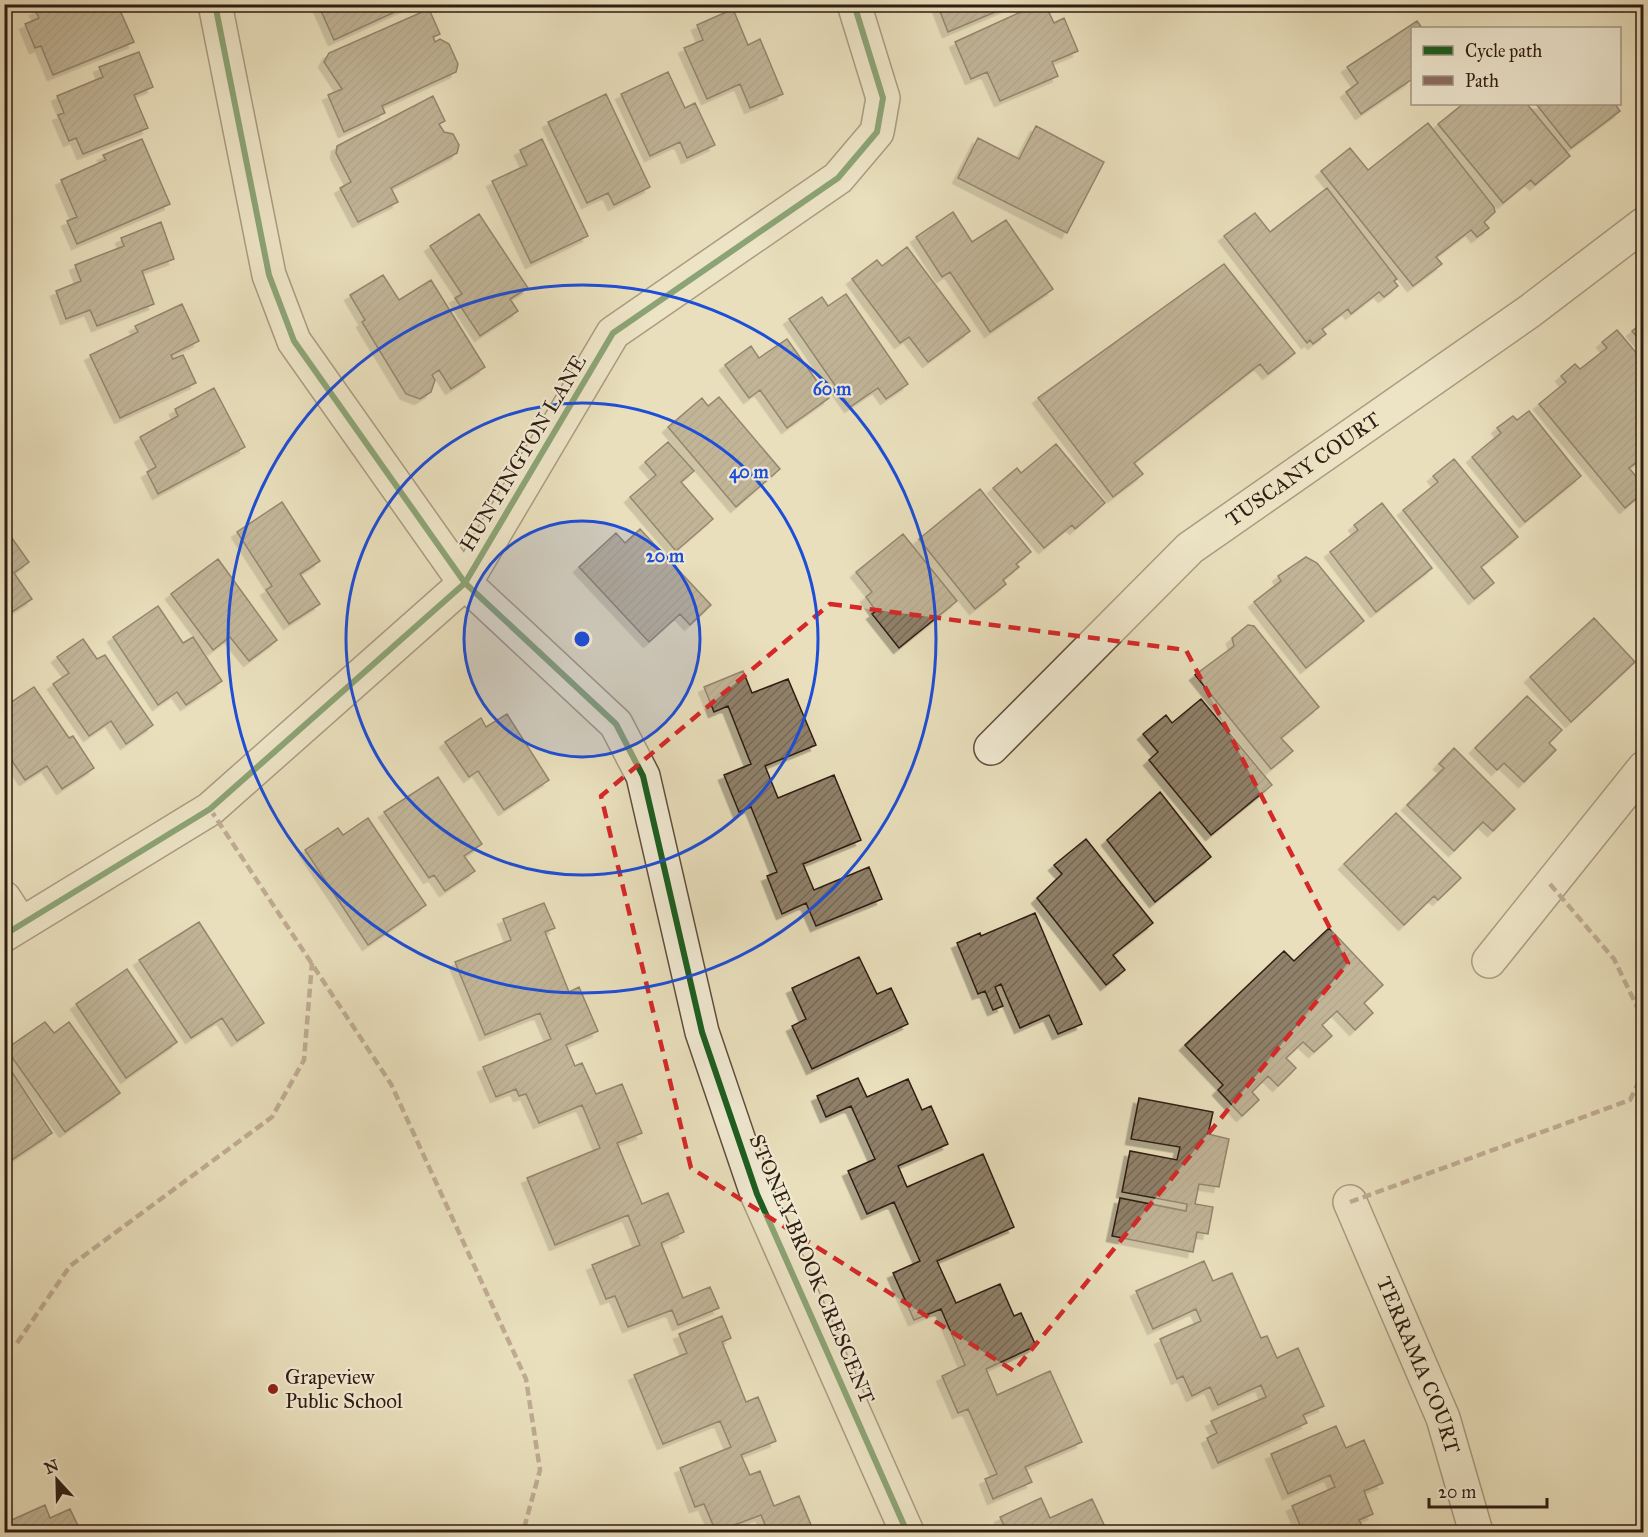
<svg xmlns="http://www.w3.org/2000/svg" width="1648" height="1537" font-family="'IM FELL Great Primer',serif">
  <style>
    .building { fill: url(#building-hatch); stroke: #2f1c12; stroke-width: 1.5; filter: url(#shadow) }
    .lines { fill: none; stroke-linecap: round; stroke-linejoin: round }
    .minor-casing { stroke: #5e4d3c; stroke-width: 36 }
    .minor { stroke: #f1ead3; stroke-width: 33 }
    .quiet { stroke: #8d6e63; stroke-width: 4.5; stroke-dasharray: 9 4.5; stroke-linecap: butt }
    .cycleway-casing { stroke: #f1ead3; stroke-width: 10 }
    .cycleway { stroke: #1b5e20; stroke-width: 6 }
    .marked { fill: none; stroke: #d62828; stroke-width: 4.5; stroke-dasharray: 12 8; stroke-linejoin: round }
    .ring { fill: none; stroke: #1d4ed8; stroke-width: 3 }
    .poi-dot { fill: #8f2418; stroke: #f1ead3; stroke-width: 2 }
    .labels { text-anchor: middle; stroke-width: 4.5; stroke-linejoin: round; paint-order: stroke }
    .street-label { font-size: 21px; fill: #2f1c12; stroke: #f1ead3 }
    .poi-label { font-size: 21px; fill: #2f1c12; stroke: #f1ead3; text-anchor: start }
    .centre { fill: #1d4ed8; stroke: #f1ead3; stroke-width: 3 }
    .ring-label { font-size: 18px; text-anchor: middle; font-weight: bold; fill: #1d4ed8; stroke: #f1ead3; stroke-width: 4.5; stroke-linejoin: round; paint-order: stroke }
  </style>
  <defs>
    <pattern id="building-hatch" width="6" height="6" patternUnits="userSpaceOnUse" patternTransform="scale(1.5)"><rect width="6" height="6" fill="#90816a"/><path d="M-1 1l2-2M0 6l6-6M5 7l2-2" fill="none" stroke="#766956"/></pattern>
    <filter id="shadow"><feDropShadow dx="-5.5" dy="5.5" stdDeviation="0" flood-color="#0004"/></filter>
  </defs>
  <rect width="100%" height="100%" fill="#e9dfbc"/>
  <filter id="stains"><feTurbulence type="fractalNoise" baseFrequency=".00333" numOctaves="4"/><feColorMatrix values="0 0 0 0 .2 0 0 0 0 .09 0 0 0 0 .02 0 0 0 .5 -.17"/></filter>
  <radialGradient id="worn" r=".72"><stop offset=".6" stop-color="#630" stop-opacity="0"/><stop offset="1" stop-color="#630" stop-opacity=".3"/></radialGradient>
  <path class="building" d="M48,4H127L119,8L134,42L53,75L41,46L35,48L25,24L39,18L35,10Z
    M318,4H412L334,40Z
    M942,4H1014L948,32L938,6Z
    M1038,4H1045L1054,23L1064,18L1078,51L1052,62L1058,76L1000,101L987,72L971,79L955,42Z
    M429,9L440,34L433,37L435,42L440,39L449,44L458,64L456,72L382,106L385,113L344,132L328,95L342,89L324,62L329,53Z
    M733,9L748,45L760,39L783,94L750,108L740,84L707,99L684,48L703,40L697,25Z
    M1417,21L1422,28H1412V79L1361,114L1346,92L1358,83L1347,67Z
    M139,52L153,87L134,95L148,128L83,154L76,138L69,141L58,115L64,113L57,96L103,77L99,67Z
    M668,72L685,108L695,103L715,145L687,158L680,142L650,156L621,94Z
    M606,94L650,187L614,205L608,193L587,203L548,122Z
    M433,96L445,121L439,124L444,132L453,134L459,145L457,153L391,188L398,202L358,222L340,188L351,182L336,153L337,146Z
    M1463,104H1527L1570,156L1535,185L1531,180L1503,203L1438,124Z
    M1536,104H1615L1620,111L1571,148Z
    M1428,123L1494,207L1495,212L1484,222L1489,228L1477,237L1471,230L1436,257L1442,264L1413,286L1321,171L1350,148L1368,170Z
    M1036,126L1104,162L1067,233L958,178L978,138L1019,159Z
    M142,139L170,204L77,244L67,221L77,217L61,180L106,160L103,155Z
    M542,139L588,236L531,263L492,181L527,165L520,150Z
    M1327,188L1397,279L1394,281L1398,286L1384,297L1379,292L1351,314L1348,309L1322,329L1326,334L1313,344L1310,340L1307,343L1224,236L1255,213L1270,232Z
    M953,212L972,242L1006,220L1053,289L990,332L950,272L942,277L916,237Z
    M479,214L528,288L510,299L518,311L480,336L455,298L462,294L430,246Z
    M161,222L174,259L142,271L154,304L97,326L90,310L66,319L56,291L81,281L75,265L124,246L121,238Z
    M907,247L970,331L928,362L909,337L900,343L852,279L877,260L882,266Z
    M1224,264L1295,353L1268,374L1260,364L1134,463L1143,474L1113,497L1038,398Z
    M383,275L399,300L431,280L485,367L451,389L439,370L432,375L435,380L431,392L420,399L406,394L362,322L365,320L350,295Z
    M846,294L908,384L886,399L878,388L850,407L789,319L822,297L828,306Z
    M182,304L199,341L171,355L173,359L183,355L196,383L120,418L90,355L138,332L135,326Z
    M1644,321V345L1632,331Z
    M1617,330L1644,362V457L1629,468L1644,486V492L1625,508L1539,404L1566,382L1561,376L1575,364L1580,369L1607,348L1602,342Z
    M787,339L829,398L787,428L760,390L749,398L725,365L751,346L759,358Z
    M214,388L245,447L158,494L147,472L156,467L140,437L178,416L175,409Z
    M719,397L780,469L736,507L668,427L702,398L708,406Z
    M1529,411L1581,476L1525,522L1472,457L1501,433L1497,428L1513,416L1517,420Z
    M668,442L694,471L681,482L713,519L676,551L630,497L656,475L645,462Z
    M1056,444L1105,503L1075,529L1072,525L1044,548L993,488L1017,468L1021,473Z
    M1454,459L1518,537L1481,567L1494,583L1474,599L1403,510L1438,482L1433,476Z
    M980,489L1031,552L1016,564L1019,567L1003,580L1006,584L975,609L919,539Z
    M282,502L320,561L300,574L320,604L289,624L266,590L272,586L237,532Z
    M1382,503L1432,568L1376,612L1330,552L1358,530L1354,525Z
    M640,529L711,605L690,625L680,614L649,642L579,567L616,533L625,543Z
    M9,534L29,562L14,573L32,599L4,617V537Z
    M903,534L957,601L899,648L872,614L876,611L866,597L872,592L856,572Z
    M1306,557L1317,563L1364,621L1306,668L1254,602L1281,581L1278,576Z
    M218,559L277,640L249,661L230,637L213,650L171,594Z
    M158,606L183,643L193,637L222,681L186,705L177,692L158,705L113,637Z
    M1594,618L1635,662L1571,722L1530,677Z
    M1248,625L1254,626L1319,707L1281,738L1293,751L1271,769L1195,675L1234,646L1232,638Z
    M83,639L97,659L105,655L153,725L126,744L111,721L89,736L53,684L69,673L57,657Z
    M743,671L752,693L788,679L816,745L765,766L778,798L834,775L861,840L803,864L814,890L869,867L882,899L816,926L806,903L782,914L767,876L777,872L751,807L739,812L724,775L751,764L728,706L714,712L704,687Z
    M34,687L69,738L73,736L94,768L62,789L47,766L25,780L4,749V707Z
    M1527,696L1562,730L1549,743L1556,750L1524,782L1504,763L1497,770L1475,748Z
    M1201,699L1272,785L1211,835L1149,760L1158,752L1143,734L1166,715L1172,723Z
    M507,714L549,780L504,810L478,771L469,777L445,742L481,718L486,727Z
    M1454,748L1515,809L1493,831L1483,822L1454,851L1407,805L1444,768L1439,764Z
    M438,777L482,844L464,856L475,871L445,891L434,875L429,878L384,812Z
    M1160,792L1211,857L1155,902L1107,840Z
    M1396,813L1461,878L1438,900L1434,896L1404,925L1344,864Z
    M368,818L426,905L368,945L305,850L338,828L343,835Z
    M1086,839L1153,923L1113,955L1125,970L1106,985L1037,898L1062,874L1054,865Z
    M544,903L555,928L545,932L569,992L579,987L598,1031L566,1045L575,1066L582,1063L596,1094L622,1084L642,1133L617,1143L642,1204L668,1193L684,1232L661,1243L683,1298L710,1287L719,1308L678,1325L672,1310L628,1327L615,1296L606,1299L592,1265L640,1245L628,1215L555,1245L527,1178L600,1148L582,1105L539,1123L526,1094L519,1096L516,1089L496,1097L483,1067L551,1039L540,1013L485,1035L455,962L511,940L503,919Z
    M1035,913L1082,1024L1058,1034L1049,1015L1020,1028L1001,984L995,987L1003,1006L993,1010L985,991L978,994L957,943L980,933L981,936Z
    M199,922L264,1023L237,1041L222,1018L191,1038L139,960Z
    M1329,928L1383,985L1364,1003L1373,1013L1355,1030L1337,1011L1322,1025L1332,1036L1314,1052L1303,1042L1286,1058L1296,1068L1278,1086L1268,1076L1252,1092L1259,1100L1242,1116L1218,1090L1223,1085L1185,1045L1284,951L1294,961Z
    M859,957L877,994L891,988L908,1024L812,1069L792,1026L806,1019L792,988Z
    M127,969L177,1042L126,1078L76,1004Z
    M45,1022L54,1033L69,1022L120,1093L65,1132L6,1049Z
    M10,1069L52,1133L4,1165V1072Z
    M858,1078L867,1097L908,1079L922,1110L931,1106L948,1144L898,1166L907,1187L983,1154L1014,1227L937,1261L956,1303L1000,1284L1014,1316L1021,1313L1036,1346L986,1369L997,1395L1050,1371L1082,1442L1025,1467L1032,1482L993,1499L985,1479L997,1474L968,1409L958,1413L942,1376L965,1365L941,1309L914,1320L893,1273L920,1261L894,1202L867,1214L848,1171L875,1159L851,1106L826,1117L817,1096Z
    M1139,1098L1213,1112L1208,1134L1229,1139L1219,1187L1199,1184L1195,1204L1213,1207L1208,1234L1197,1232L1193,1252L1112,1236L1120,1198L1186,1211L1187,1204L1122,1192L1130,1151L1177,1160L1180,1147L1131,1139Z
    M1204,1261L1213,1281L1232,1273L1261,1338L1267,1336L1277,1358L1298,1348L1324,1406L1303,1415L1307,1423L1218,1463L1207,1438L1217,1433L1211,1421L1266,1397L1261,1385L1218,1405L1210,1387L1192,1396L1183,1376L1177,1379L1160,1339L1201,1321L1196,1309L1153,1329L1136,1291Z
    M722,1316L731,1338L722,1342L746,1402L758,1397L776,1441L741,1455L750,1475L760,1471L774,1506L799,1496L814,1532H768L761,1515L716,1532L704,1504L695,1507L680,1468L731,1447L720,1421L663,1444L634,1375L687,1353L679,1334Z
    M1336,1426L1346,1448L1364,1440L1383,1483L1364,1491L1373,1514L1359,1520L1365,1532H1303L1292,1506L1335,1487L1330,1475L1288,1494L1271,1454Z
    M1041,1498L1050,1518L1092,1499L1107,1531L1115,1528L1117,1532H1037L1033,1525L1016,1532H1007L1000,1517Z
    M45,1505L50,1518L70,1509L81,1532H9L5,1523Z"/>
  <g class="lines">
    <g class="minor-casing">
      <g id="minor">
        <path d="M215,4L269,275L294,341L465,583L616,724L643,776L702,1032L757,1194L907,1532"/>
        <path id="s1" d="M991,748L1190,548L1530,311L1644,224"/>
        <path d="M4,898L21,924"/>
        <path d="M4,935L210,809L465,583L613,333L838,178L877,132L883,98L854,4"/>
        <path d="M1489,961L1644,768"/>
        <path id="s2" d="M1350,1202L1443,1418L1476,1532"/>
      </g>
    </g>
    <use href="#minor" class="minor"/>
    <path class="quiet" d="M210,809L391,1084L526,1379L540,1470L523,1532
      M1550,884L1614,959L1642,1017L1644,1041
      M1350,1202L1630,1100L1644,1072
      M17,1343L70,1266L272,1117L304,1060L312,963"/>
    <g class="cycleway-casing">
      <path id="cycleway" d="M215,4L269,275L294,341L465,583L616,724L643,776L702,1032L757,1194L907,1532
        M4,935L210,809L465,583L613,333L838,178L877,132L883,98L854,4"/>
    </g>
    <use href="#cycleway" class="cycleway"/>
  </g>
  <path d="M0 0H1648V1537H0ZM830,604L1186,650L1348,963L1014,1371L691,1168L601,796Z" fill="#e9dfbc" fill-opacity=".55" fill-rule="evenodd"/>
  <path class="marked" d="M830,604L1186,650L1348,963L1014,1371L691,1168L601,796Z"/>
  <circle cx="582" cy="639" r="118" fill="#1d4ed8" fill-opacity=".12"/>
  <g class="ring">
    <circle cx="582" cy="639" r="118"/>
    <circle cx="582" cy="639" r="236"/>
    <circle cx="582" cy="639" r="354"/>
  </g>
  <circle class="poi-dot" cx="273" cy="1389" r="6"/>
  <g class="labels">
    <g class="street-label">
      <text transform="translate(523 453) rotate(-59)" y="7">HUNTINGTON LANE</text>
      <text dy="7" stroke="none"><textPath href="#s1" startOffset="420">TUSCANY COURT</textPath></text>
      <text transform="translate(812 1269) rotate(67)" y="7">STONEY BROOK CRESCENT</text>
      <text dy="7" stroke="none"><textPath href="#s2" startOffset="177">TERRAMA COURT</textPath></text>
    </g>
    <g class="poi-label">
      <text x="285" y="1384">Grapeview<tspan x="285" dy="24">Public School</tspan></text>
    </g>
  </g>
  <circle cx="582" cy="639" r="9" class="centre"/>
  <g class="ring-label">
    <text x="832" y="395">60 m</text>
    <text x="749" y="478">40 m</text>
    <text x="665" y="562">20 m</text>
  </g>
  <rect width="1648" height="1537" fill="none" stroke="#e9dfbc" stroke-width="24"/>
  <rect x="6" y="6" width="1636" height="1525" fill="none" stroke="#2f1c12" stroke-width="3"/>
  <rect x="12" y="12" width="1624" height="1513" fill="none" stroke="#2f1c12" stroke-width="1.5"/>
  <rect x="1411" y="27" width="210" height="78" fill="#f1ead3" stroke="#a39886" stroke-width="1.5"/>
  <rect x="1423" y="46" width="30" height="9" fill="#1b5e20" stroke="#a39886" stroke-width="1.5"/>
  <text x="1465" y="57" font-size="18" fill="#2f1c12">Cycle path</text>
  <rect x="1423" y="76" width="30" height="9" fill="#8d6e63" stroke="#a39886" stroke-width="1.5"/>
  <text x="1465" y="87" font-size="18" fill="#2f1c12">Path</text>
  <g transform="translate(57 1480) rotate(338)" stroke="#f1ead3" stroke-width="4.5" paint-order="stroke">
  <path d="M0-4.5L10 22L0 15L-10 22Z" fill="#2f1c12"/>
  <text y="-9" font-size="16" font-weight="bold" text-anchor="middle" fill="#2f1c12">N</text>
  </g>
  <path d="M1429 1498v9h118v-9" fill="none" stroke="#2f1c12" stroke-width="3"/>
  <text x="1438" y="1498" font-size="18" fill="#2f1c12" stroke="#f1ead3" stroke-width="4.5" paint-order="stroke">20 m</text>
  <rect width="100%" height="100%" filter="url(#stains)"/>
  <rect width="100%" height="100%" fill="url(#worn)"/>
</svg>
